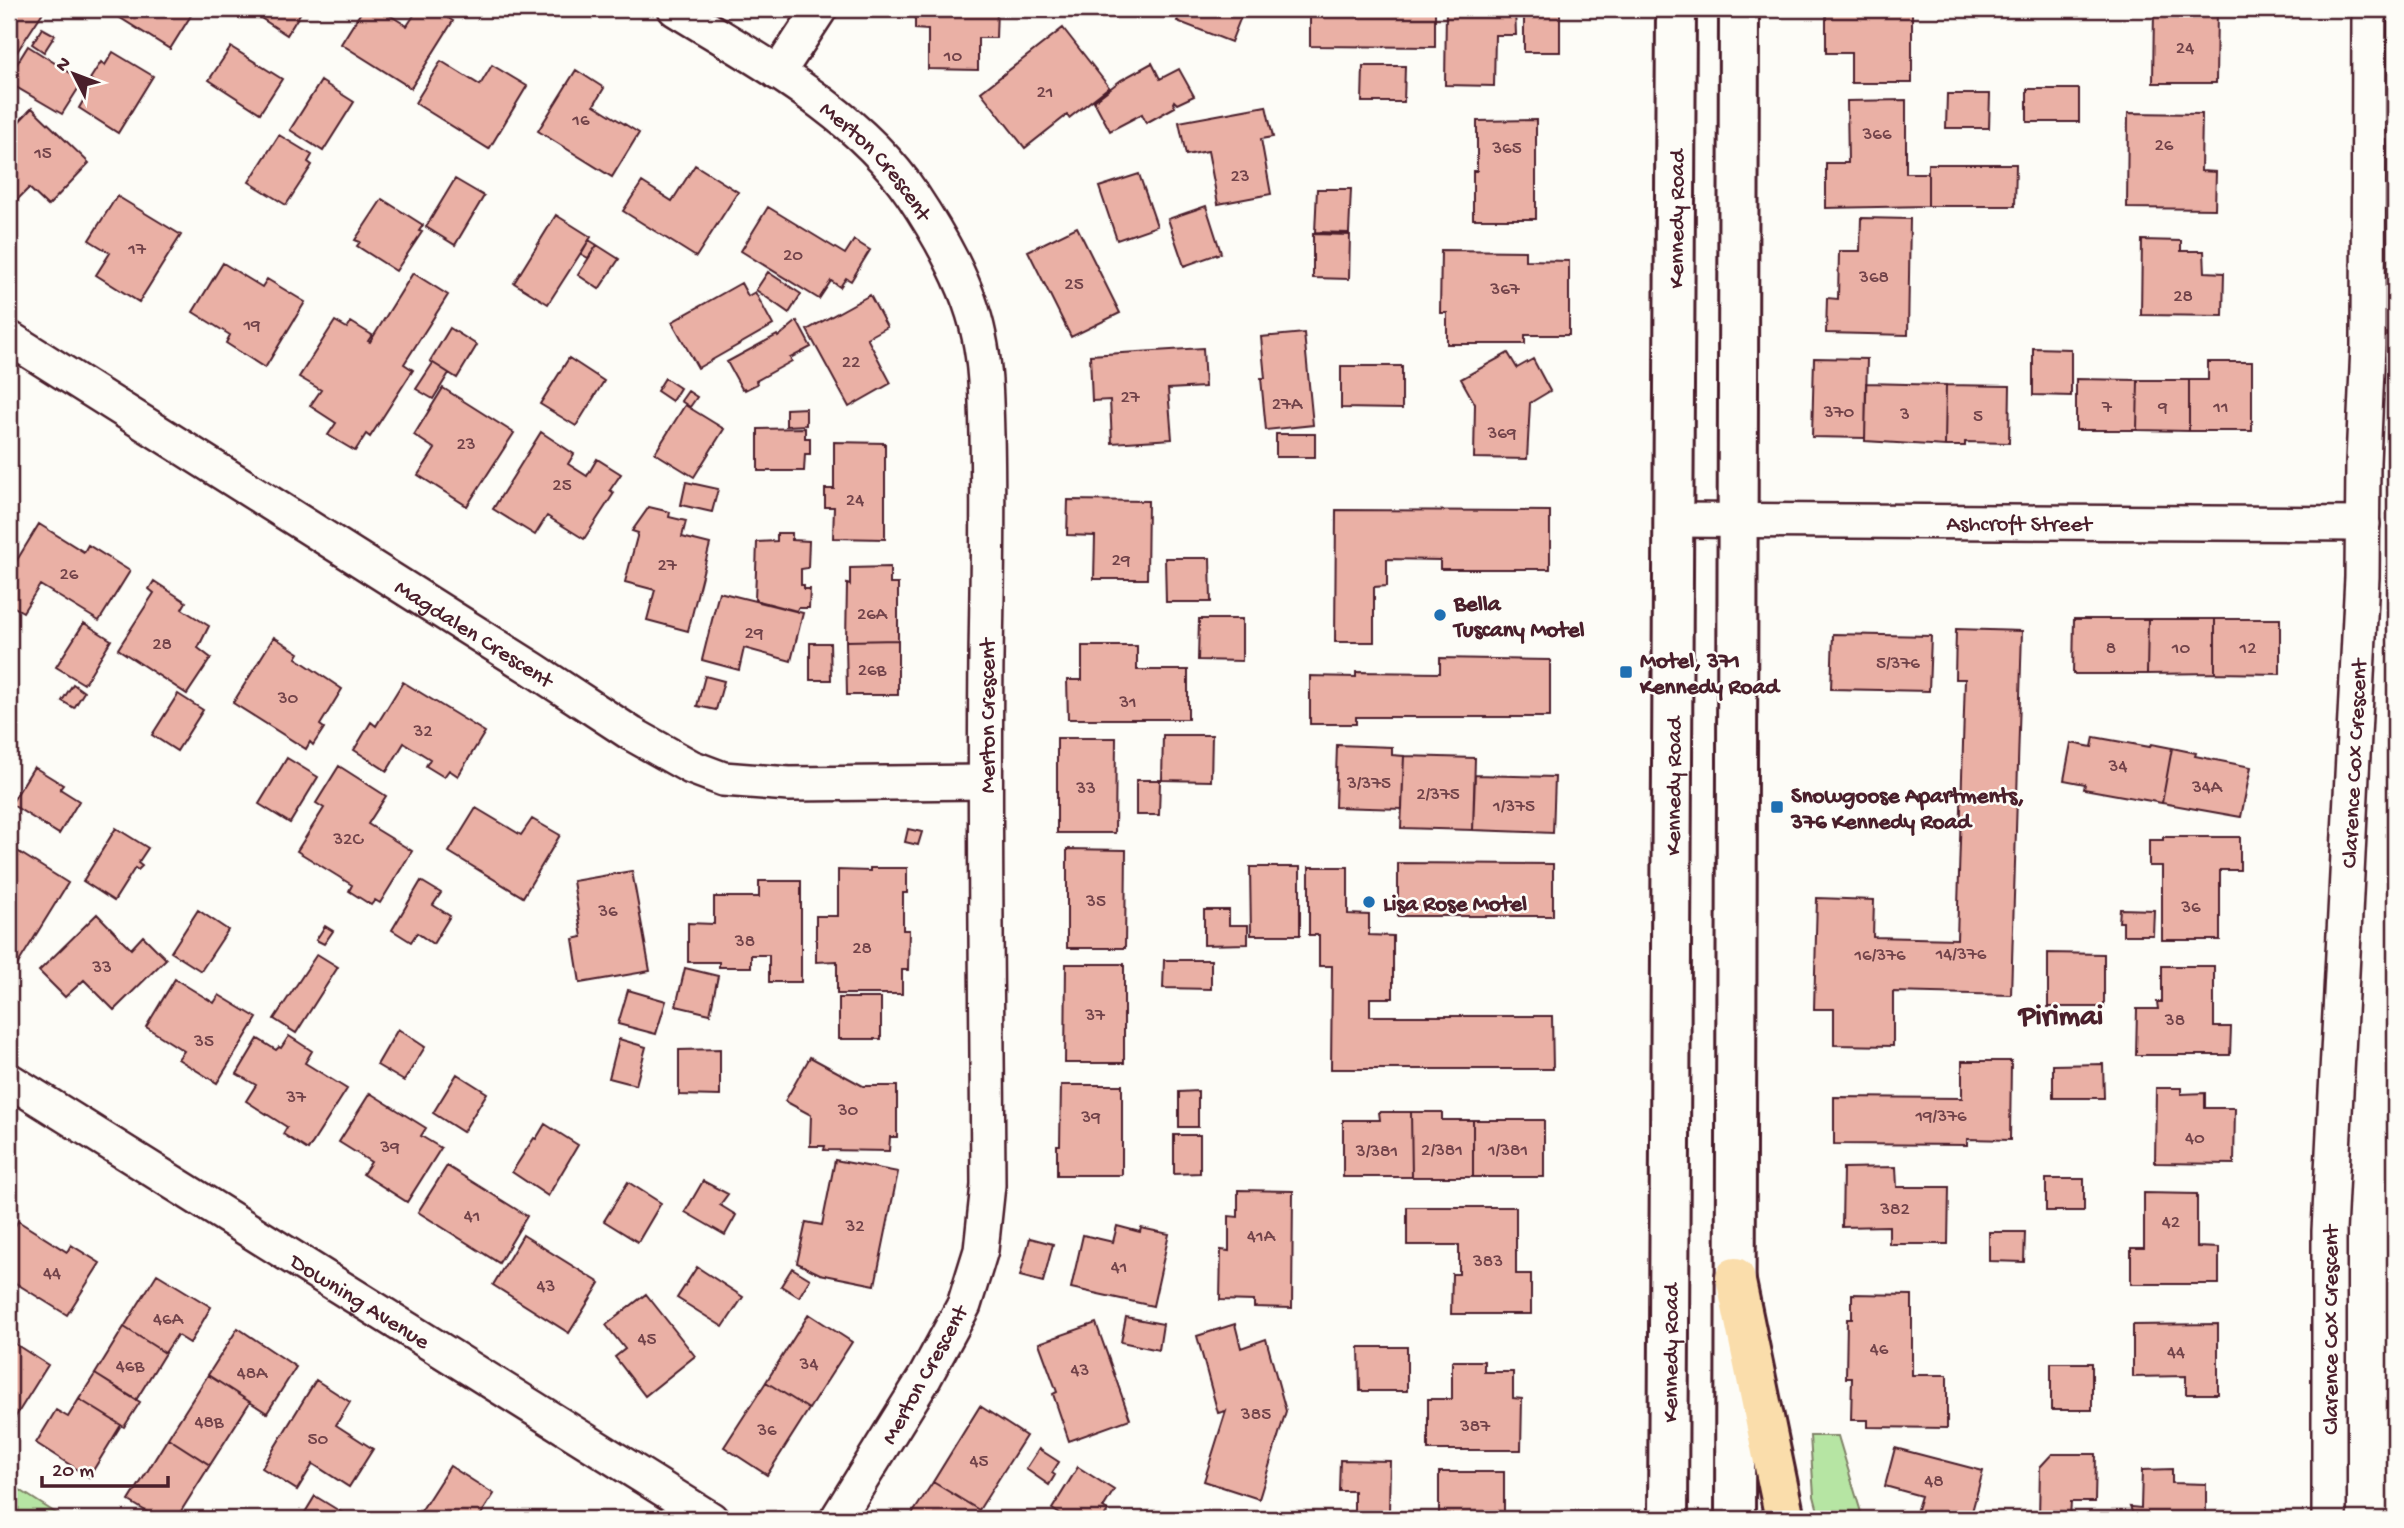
<svg xmlns="http://www.w3.org/2000/svg" width="2404" height="1528" font-family="'Gochi Hand',sans-serif">
  <style>
    .green { fill: #b6e5a3; stroke: #808267; stroke-width: 2 }
    .building { fill: #eab0a5; stroke: #4a1f2b; stroke-width: 2 }
    .lines { fill: none; stroke-linecap: round; stroke-linejoin: round }
    .street-casing { stroke: #4a1f2b; stroke-width: 38 }
    .secondary-casing { stroke: #4a1f2b; stroke-width: 44 }
    .highway-casing { stroke: #4a1f2b; stroke-width: 44 }
    .street { stroke: #fdfcf7; stroke-width: 33 }
    .secondary { stroke: #fdfcf7; stroke-width: 38 }
    .highway { stroke: #faddab; stroke-width: 38 }
    .poi-dot { fill: #1f6fb2; stroke: #fdfcf7; stroke-width: 2.5 }
    .labels { text-anchor: middle; stroke-width: 5; stroke-linejoin: round; paint-order: stroke }
    .number-label { font-size: 19px; fill: #72434a }
    .street-label { font-size: 23px; fill: #4a1f2b; stroke: #fdfcf7 }
    .poi-label { font-size: 23px; font-weight: bold; fill: #4a1f2b; stroke: #fdfcf7; text-anchor: start }
    .district-label { font-size: 30px; font-weight: bold; fill: #4a1f2b; stroke: #fdfcf7 }
  </style>
  <rect width="100%" height="100%" fill="#fdfcf7"/>
  <filter id="ink" filterUnits="userSpaceOnUse"><feTurbulence type="fractalNoise" baseFrequency=".0143" numOctaves="2"/><feDisplacementMap in="SourceGraphic" scale="14" xChannelSelector="R" yChannelSelector="G"/><feConvolveMatrix kernelMatrix="1 2 1 2 8 2 1 2 1" color-interpolation-filters="sRGB"/></filter>
  <g filter="url(#ink)">
    <path class="green" d="M1810,1436H1838L1863,1519H1820L1814,1496Z
      M9,1483L65,1519H9Z"/>
    <path class="building" d="M9,9H45L9,64Z
      M106,9H195L170,49Z
      M247,9H303L287,35Z
      M363,9H380L407,26L418,9H434L453,21L411,88L341,44Z
      M915,9H997L996,38H978V70L928,69V30L915,29Z
      M1182,9H1244L1231,42L1177,21Z
      M1310,9H1435V47L1310,46Z
      M1446,9H1515L1516,35H1495L1494,86L1445,85Z
      M1524,9H1560V52H1524Z
      M1826,9H1912V83H1851V53H1826Z
      M2154,9H2217L2216,83H2153Z
      M42,28L55,35L44,52L32,44Z
      M1063,28L1109,87L1069,118L1067,115L1025,148L981,92Z
      M28,46L83,81L62,114L11,84L14,78L10,75Z
      M231,47L282,79L260,113L209,80Z
      M113,52L153,76L118,133L79,108L94,82L90,79L101,62L105,65Z
      M441,61L480,85L492,65L527,86L489,149L415,103Z
      M1152,63L1160,79L1179,69L1194,96L1177,104L1174,101L1173,103L1175,107L1146,123L1142,114L1110,131L1094,101L1121,80Z
      M1363,66H1405L1404,102H1362Z
      M576,70L604,88L594,105L639,133L612,177L538,131Z
      M321,81L354,102L323,151L290,130Z
      M2027,89H2079V122H2027Z
      M1947,94H1990L1989,128H1946Z
      M1906,100V173H1928V206L1826,208V163H1848L1847,101Z
      M1266,106L1273,137L1261,139L1271,194L1218,204L1208,151L1186,155L1179,122Z
      M32,108L89,163L48,206L29,188L17,200L9,191V139L15,131L12,129Z
      M2128,113L2202,114L2201,171L2216,172L2215,209L2127,208Z
      M1536,120V219H1473V171H1477V121Z
      M279,135L312,155L308,162L312,165L286,205L249,182Z
      M1928,164H2016L2015,206H1928Z
      M695,165L738,192L696,257L623,211L642,182L672,201Z
      M1139,174L1157,226L1117,240L1099,187Z
      M455,179L484,196L455,245L426,227Z
      M1317,189H1351L1349,233L1315,232Z
      M117,196L181,235L139,302L96,275L110,253L89,240Z
      M382,199L423,225L419,231L422,232L396,271L357,246L360,242L355,240Z
      M1206,206L1221,253L1184,266L1168,219Z
      M768,207L845,254L854,240L870,250L851,281L846,278L840,287L831,281L819,299L741,251Z
      M556,215L591,237L548,304L514,283Z
      M1861,218L1910,219L1908,335L1826,333L1827,298L1838,299L1839,251H1860Z
      M1077,227L1120,313L1071,337L1028,251Z
      M1313,234L1350,235L1349,279L1313,278Z
      M589,240L597,245L588,258L581,254Z
      M2142,240L2181,241V251H2204L2205,272L2224,273L2223,316L2141,315Z
      M597,245L619,259L599,289L578,275Z
      M1441,250L1525,251V260L1569,261V335H1525V344H1447V313H1440Z
      M223,263L262,287L267,279L305,302L265,368L226,343L230,335L193,312Z
      M768,272L801,294L789,313L756,290Z
      M413,273L448,295L404,364L413,370L370,437L366,434L355,451L328,435L336,423L310,406L321,390L299,377L335,321L347,328L351,322L372,335L368,341L370,342Z
      M741,283L748,296L755,292L773,325L698,368L672,322Z
      M870,295L887,327L867,338L891,383L849,407L807,330Z
      M797,321L811,347L790,358L792,361L756,381L757,384L745,390L744,388L742,389L727,362L777,335L778,337Z
      M450,328L477,345L457,378L430,361Z
      M1304,333L1313,425L1266,430L1261,378H1265L1261,337Z
      M1203,348L1205,387L1168,389L1172,439L1112,443L1110,400L1092,401L1090,355Z
      M2033,348L2071,349V396L2033,395Z
      M1508,353L1517,368L1533,359L1550,391L1530,403L1527,459L1474,458L1475,404L1461,379Z
      M569,358L604,381L576,426L540,404Z
      M1814,358L1867,359L1865,438L1812,437Z
      M2208,362H2252V431H2189V380H2208Z
      M433,363L449,373L433,399L416,389Z
      M1341,366H1402V409L1341,408Z
      M665,378L680,388L672,401L657,391Z
      M2076,379L2138,380L2137,430H2076Z
      M2138,380H2189V431L2137,430Z
      M1866,383L1946,385L1945,446L1865,441Z
      M1946,385L2010,386L2009,443L1965,442V446H1945Z
      M443,388L514,433L467,506L418,475L435,449L414,435Z
      M688,391L697,397L690,407L681,401Z
      M685,405L724,429L694,477L655,453Z
      M806,408V425L786,426V409Z
      M805,428V438H810V454H805L804,471H758V429Z
      M541,432L574,454L568,464L587,476L597,459L621,474L610,490L614,493L584,539L547,516L535,535L493,509Z
      M1276,434H1315V457H1276Z
      M834,442L885,443V539L833,538L834,507H825V489H834Z
      M686,482L718,489L712,512L681,505Z
      M1068,500L1148,501L1147,579H1094L1095,536L1067,535Z
      M649,507L670,512L669,517L686,521L682,537L710,544L688,631L647,620L655,590L625,582L638,533L632,531Z
      M1336,510L1550,511V569H1440V560L1387,559V586L1374,587V642H1335Z
      M39,524L84,552L88,545L130,571L99,621L40,585L23,612L9,604V573Z
      M777,533H792V540L809,541L808,568L801,569V585H804V589H810L809,608H798L797,611L755,600L757,542L777,541Z
      M1165,558H1210L1211,602H1166Z
      M890,567V584H898V640L846,641L847,584L850,585V568Z
      M154,581L186,602L182,609L209,626L198,648L211,658L187,694L118,649L154,593L149,589Z
      M719,592L803,613L791,661L744,648L739,670L702,660Z
      M1199,619H1242V661L1198,660Z
      M2074,619H2148L2147,674H2073Z
      M2148,619H2215V673L2147,674Z
      M2215,619H2280V674L2215,673Z
      M84,623L111,640L84,684L56,667Z
      M1956,629L2022,631L2011,995L1893,992V1046L1834,1045V1009H1814L1817,898L1874,900L1873,937L1957,939L1965,679H1955Z
      M1833,634L1931,636L1929,691L1831,689Z
      M274,637L299,653L296,658L342,689L320,725L324,728L313,745L310,742L306,749L233,703Z
      M898,640V695H847L846,641Z
      M810,643H830L831,680H810Z
      M1082,646H1137V670H1188V719H1068L1067,680H1082Z
      M1440,658L1550,660V717H1356V724H1310V676L1356,677V672L1440,673Z
      M705,676L724,681L716,710L697,706Z
      M403,682L485,732L458,776L449,770L444,777L426,766L430,759L404,743L387,771L354,750L371,722L376,726Z
      M73,684L84,692L74,708L62,701Z
      M178,694L203,710L177,751L152,735Z
      M1163,735H1212L1211,781L1162,780Z
      M2094,737L2150,747L2151,744L2172,748L2162,803L2084,789L2085,784L2064,780L2071,743L2092,747Z
      M1057,738H1116L1115,833H1057Z
      M1337,745L1392,747V755L1404,756L1402,809L1335,807Z
      M2172,748L2196,753L2195,756L2251,767L2241,817L2162,803Z
      M1404,756L1475,758L1473,830L1401,828Z
      M287,758L318,777L290,823L259,804Z
      M339,766L386,796L368,824L412,851L380,903L375,900L371,905L349,891L352,885L297,851L324,808L316,803Z
      M34,767L63,785L60,789L79,801L59,834L11,804Z
      M1475,775L1555,777L1553,833L1473,830Z
      M1136,780H1160L1159,815H1136Z
      M476,808L521,835L532,819L560,835L523,897L449,852Z
      M116,828L148,848L138,863L142,866L138,870L135,868L114,901L83,881Z
      M908,829L922,832L918,845L905,842Z
      M2163,837H2240V870H2220V940H2162V866H2149V840H2163Z
      M14,849L68,883L16,967L9,963V857Z
      M1067,849L1126,850L1125,948H1067Z
      M1398,863L1553,864V916H1398Z
      M1250,867H1300V935H1251Z
      M1309,867H1348V914L1369,915V935L1393,936V998H1370V1016H1552L1553,1069H1331L1332,966H1319V935H1309Z
      M870,868H907V893H903V930H909L908,970H902V994H837V961L816,962V916H838V870L870,871Z
      M632,871L650,971L580,983L573,939L582,937L573,881Z
      M421,881L441,893L433,905L450,916L433,944L417,933L411,942L392,930Z
      M759,881H801V982H769V955H751V967H719V962H688V923L714,924V897H759Z
      M2120,909L2154,910L2153,935H2123V922H2119Z
      M198,910L228,930L201,971L171,952Z
      M1204,910H1229V925H1248V944L1204,945Z
      M97,914L131,949L143,936L166,959L114,1010L84,980L65,997L39,971Z
      M325,926L333,931L324,944L316,940Z
      M2048,953L2104,954V1007H2048Z
      M317,954L338,967L296,1033L274,1019Z
      M1164,960H1211V989L1163,988Z
      M1066,964H1124V1063H1065Z
      M2162,966H2214V1027H2231L2230,1055H2136L2137,1009H2158L2157,1002H2162Z
      M685,968L718,976L710,1014L676,1006Z
      M175,979L214,1003L219,995L257,1018L217,1083L178,1059L184,1051L146,1027Z
      M628,990L666,1001L656,1034L618,1024Z
      M839,998H881V1039H839Z
      M398,1029L425,1047L404,1081L377,1065Z
      M289,1036L312,1051L305,1063L347,1089L308,1150L283,1134L287,1127L246,1101L256,1085L237,1074L258,1039L276,1050L279,1047L281,1048Z
      M619,1039L646,1047L636,1085L609,1078Z
      M720,1049V1096L679,1095V1050Z
      M810,1057L863,1086H897V1137H890L889,1151L824,1150L825,1146H810L811,1115L785,1101Z
      M1962,1061H2011L2010,1140L1967,1139V1145L1834,1144V1097L1962,1098Z
      M2103,1064L2104,1098H2053V1065Z
      M457,1074L487,1093L463,1132L433,1113Z
      M1061,1085H1122V1175H1057V1145H1060Z
      M2156,1088H2181V1094L2205,1093V1108H2235L2234,1164L2155,1163Z
      M1198,1091V1127H1179V1092Z
      M370,1093L426,1128L421,1136L441,1148L407,1202L363,1174L371,1162L339,1142Z
      M1379,1112H1411L1412,1177H1343V1120H1380Z
      M1411,1112H1442V1120H1473V1177H1412Z
      M1473,1120H1544V1177H1473Z
      M545,1124L578,1145L548,1196L512,1172L534,1138L536,1139Z
      M1174,1135H1200V1173L1174,1174Z
      M835,1160L898,1172L875,1285L820,1274L797,1263L806,1222L822,1225Z
      M447,1166L527,1216L499,1263L418,1212Z
      M1896,1167L1897,1187H1949L1948,1244H1889V1226L1842,1227L1843,1168Z
      M2046,1179H2084V1211H2046Z
      M703,1181L728,1194L720,1205L736,1215L725,1235L685,1212Z
      M628,1182L661,1203L638,1242L604,1221Z
      M1238,1190L1293,1191L1292,1308L1254,1307V1301L1220,1300L1221,1250L1229,1251V1216L1238,1217Z
      M2144,1193L2197,1194V1247L2219,1248V1284H2131V1248H2144Z
      M1407,1207H1516V1274H1531V1314H1451L1452,1274H1459V1245H1407Z
      M18,1221L67,1252L71,1245L100,1263L67,1315L9,1279V1236Z
      M1117,1226L1140,1232L1141,1228L1169,1234L1153,1306L1071,1288L1083,1235L1113,1242Z
      M1989,1232H2025L2024,1262L1989,1261Z
      M523,1235L600,1283L569,1333L493,1285Z
      M1030,1238L1053,1244L1043,1282L1020,1276Z
      M697,1267L743,1297L723,1327L677,1298Z
      M792,1268L810,1279L799,1297L781,1286Z
      M157,1274L211,1307L190,1343L177,1335L165,1353L124,1327Z
      M646,1294L695,1356L645,1396L615,1357L625,1349L606,1325Z
      M1852,1294L1912,1295V1375H1947V1428L1868,1427V1420H1851L1852,1378H1846L1847,1319H1852Z
      M809,1314L852,1342L809,1409L766,1382Z
      M1126,1317L1163,1324L1159,1350L1121,1342Z
      M1096,1323L1130,1419L1069,1441L1053,1394L1057,1392L1039,1343Z
      M1235,1324L1241,1348L1266,1339L1286,1411L1259,1499L1204,1481L1226,1411L1218,1413L1197,1336Z
      M2218,1324V1394H2186V1376L2133,1377V1325Z
      M124,1327L165,1353L136,1400L95,1374Z
      M238,1328L296,1367L267,1413L208,1375Z
      M9,1333L12,1335L9,1340L48,1365L11,1424L9,1423Z
      M1359,1347H1407V1391H1360Z
      M1452,1361H1484V1372H1513V1398L1522,1399L1521,1450H1428V1399H1452Z
      M2051,1363H2092V1410H2051Z
      M95,1374L140,1402L124,1427L79,1399Z
      M208,1375L250,1402L210,1465L168,1438Z
      M316,1380L350,1402L336,1425L373,1449L349,1487L313,1464L297,1490L262,1468Z
      M766,1382L809,1409L767,1475L724,1447Z
      M79,1399L121,1425L89,1477L36,1443L56,1410L68,1417Z
      M980,1406L1026,1436L979,1510L933,1482Z
      M168,1438L210,1465L176,1519H159L129,1501Z
      M1895,1448L1983,1471L1970,1519H1914L1921,1496L1885,1486Z
      M1039,1449L1059,1462L1052,1473L1055,1475L1049,1485L1026,1469Z
      M2052,1454H2096L2095,1502H2071L2070,1517L2039,1518L2040,1467Z
      M1340,1460L1390,1461L1389,1512L1354,1511V1491H1339Z
      M450,1466L494,1494L478,1519H416Z
      M1078,1467L1114,1490L1103,1508L1108,1511L1103,1519H1068L1052,1509Z
      M2172,1469V1483L2206,1484V1519H2135L2130,1507L2141,1508L2142,1470Z
      M1439,1472H1504V1519H1439Z
      M933,1482L979,1510L973,1519H909Z
      M315,1496L346,1515L344,1519H301Z"/>
    <g class="lines">
      <g class="street-casing">
        <g id="street">
          <path id="s1" d="M675,9C757,60 857,112 912,194C940,236 969,286 979,336C986,368 986,402 987,435C989,509 987,584 986,658C984,834 987,1010 988,1185L981,1250L964,1305L925,1377L837,1519"/>
          <path d="M778,73L820,9"/>
          <path id="s2" d="M9,338L533,669L632,734L691,767L723,779L789,784L985,782"/>
          <path id="s3" d="M1674,520L2363,524"/>
          <path id="s4" d="M9,1080L711,1519"/>
          <path id="s5" d="M2329,1519V1231L2362,577L2363,462L2368,345L2369,9"/>
        </g>
      </g>
      <g class="secondary-casing">
        <g id="secondary">
          <path id="s6" d="M1668,1519L1676,9"/>
          <path d="M1735,1519L1739,9"/>
        </g>
      </g>
      <g class="highway-casing">
        <path id="highway" d="M1735,1277L1785,1519"/>
      </g>
      <use href="#street" class="street"/>
      <use href="#secondary" class="secondary"/>
      <use href="#highway" class="highway"/>
    </g>
  </g>
  <g class="poi-dot">
    <circle cx="1440" cy="615" r="7"/>
    <rect x="1619" y="665" width="14" height="14" rx="3.5"/>
    <rect x="1770" y="800" width="14" height="14" rx="3.5"/>
    <circle cx="1369" cy="902" r="7"/>
  </g>
  <g class="labels">
    <g class="number-label">
      <text x="2185" y="53">24</text>
      <text x="953" y="61">10</text>
      <text x="1045" y="97">21</text>
      <text x="581" y="125">16</text>
      <text x="1877" y="139">366</text>
      <text x="2164" y="150">26</text>
      <text x="1507" y="153">365</text>
      <text x="43" y="158">15</text>
      <text x="1240" y="181">23</text>
      <text x="137" y="254">17</text>
      <text x="793" y="260">20</text>
      <text x="1874" y="282">368</text>
      <text x="1074" y="289">25</text>
      <text x="1505" y="294">367</text>
      <text x="2183" y="301">28</text>
      <text x="252" y="330">19</text>
      <text x="851" y="367">22</text>
      <text x="1130" y="402">27</text>
      <text x="1287" y="409">27A</text>
      <text x="2107" y="412">7</text>
      <text x="2163" y="412">9</text>
      <text x="2221" y="412">11</text>
      <text x="1839" y="417">370</text>
      <text x="1905" y="419">3</text>
      <text x="1978" y="421">5</text>
      <text x="1502" y="438">369</text>
      <text x="466" y="449">23</text>
      <text x="562" y="490">25</text>
      <text x="855" y="505">24</text>
      <text x="1121" y="565">29</text>
      <text x="667" y="570">27</text>
      <text x="69" y="579">26</text>
      <text x="872" y="619">26A</text>
      <text x="754" y="638">29</text>
      <text x="162" y="649">28</text>
      <text x="2111" y="653">8</text>
      <text x="2181" y="653">10</text>
      <text x="2248" y="653">12</text>
      <text x="1898" y="668">5/376</text>
      <text x="872" y="675">26B</text>
      <text x="288" y="703">30</text>
      <text x="1128" y="707">31</text>
      <text x="423" y="736">32</text>
      <text x="2118" y="771">34</text>
      <text x="1369" y="788">3/375</text>
      <text x="2207" y="792">34A</text>
      <text x="1086" y="793">33</text>
      <text x="1438" y="799">2/375</text>
      <text x="1514" y="811">1/375</text>
      <text x="348" y="844">32C</text>
      <text x="1096" y="906">35</text>
      <text x="2191" y="912">36</text>
      <text x="608" y="916">36</text>
      <text x="745" y="946">38</text>
      <text x="862" y="953">28</text>
      <text x="1961" y="959">14/376</text>
      <text x="1880" y="960">16/376</text>
      <text x="102" y="972">33</text>
      <text x="1095" y="1020">37</text>
      <text x="2175" y="1025">38</text>
      <text x="204" y="1046">35</text>
      <text x="296" y="1102">37</text>
      <text x="848" y="1115">30</text>
      <text x="1941" y="1121">19/376</text>
      <text x="1091" y="1122">39</text>
      <text x="2195" y="1143">40</text>
      <text x="390" y="1152">39</text>
      <text x="1442" y="1155">2/381</text>
      <text x="1508" y="1155">1/381</text>
      <text x="1377" y="1156">3/381</text>
      <text x="1895" y="1214">382</text>
      <text x="472" y="1221">41</text>
      <text x="2171" y="1227">42</text>
      <text x="855" y="1231">32</text>
      <text x="1261" y="1241">41A</text>
      <text x="1488" y="1266">383</text>
      <text x="1119" y="1272">41</text>
      <text x="52" y="1278">44</text>
      <text x="546" y="1291">43</text>
      <text x="168" y="1324">46A</text>
      <text x="647" y="1344">45</text>
      <text x="1879" y="1354">46</text>
      <text x="2176" y="1357">44</text>
      <text x="809" y="1369">34</text>
      <text x="130" y="1371">46B</text>
      <text x="1080" y="1375">43</text>
      <text x="252" y="1378">48A</text>
      <text x="1256" y="1419">385</text>
      <text x="209" y="1427">48B</text>
      <text x="1475" y="1431">387</text>
      <text x="767" y="1435">36</text>
      <text x="318" y="1444">50</text>
      <text x="979" y="1466">45</text>
      <text x="1934" y="1486">48</text>
    </g>
    <g class="street-label">
      <text dy="8" stroke="none"><textPath href="#s1" startOffset="254">Merton Crescent</textPath></text>
      <text dy="8" stroke="none"><textPath href="#s6" startOffset="1300">Kennedy Road</textPath></text>
      <text dy="8" stroke="none"><textPath href="#s3" startOffset="345">Ashcroft Street</textPath></text>
      <text dy="8" stroke="none"><textPath href="#s2" startOffset="551">Magdalen Crescent</textPath></text>
      <text transform="translate(986 716) rotate(-90)" y="8">Merton Crescent</text>
      <text dy="8" stroke="none"><textPath href="#s5" startOffset="756">Clarence Cox Crescent</textPath></text>
      <text dy="8" stroke="none"><textPath href="#s6" startOffset="733">Kennedy Road</textPath></text>
      <text dy="8" stroke="none"><textPath href="#s4" startOffset="415">Downing Avenue</textPath></text>
      <text dy="8" stroke="none"><textPath href="#s5" startOffset="189">Clarence Cox Crescent</textPath></text>
      <text dy="8" stroke="none"><textPath href="#s6" startOffset="166">Kennedy Road</textPath></text>
      <text transform="translate(923 1374) rotate(-61)" y="8">Merton Crescent</text>
    </g>
    <g class="poi-label">
      <text x="1454" y="610">Bella<tspan x="1454" dy="26">Tuscany Motel</tspan></text>
      <text x="1640" y="667">Motel, 371<tspan x="1640" dy="26">Kennedy Road</tspan></text>
      <text x="1791" y="802">Snowgoose Apartments,<tspan x="1791" dy="26">376 Kennedy Road</tspan></text>
      <text x="1383" y="910">Lisa Rose Motel</text>
    </g>
    <g class="district-label">
      <text x="2061" y="1024">Pirimai</text>
    </g>
  </g>
  <rect width="2404" height="1528" fill="none" stroke="#fdfcf7" stroke-width="35"/>
  <rect x="18" y="18" width="2369" height="1493" fill="none" stroke="#4a1f2b" stroke-width="2.5" filter="url(#ink)"/>
  <g transform="translate(74 74) rotate(312)" stroke="#fdfcf7" stroke-width="5" paint-order="stroke">
  <path d="M0-5L12 26L0 18L-12 26Z" fill="#4a1f2b"/>
  <text y="-10" font-size="19" font-weight="bold" text-anchor="middle" fill="#4a1f2b">N</text>
  </g>
  <path d="M42 1476v10h126v-10" fill="none" stroke="#4a1f2b" stroke-width="3.5"/>
  <text x="52" y="1476" font-size="21" fill="#4a1f2b" stroke="#fdfcf7" stroke-width="5" paint-order="stroke">20 m</text>
</svg>
